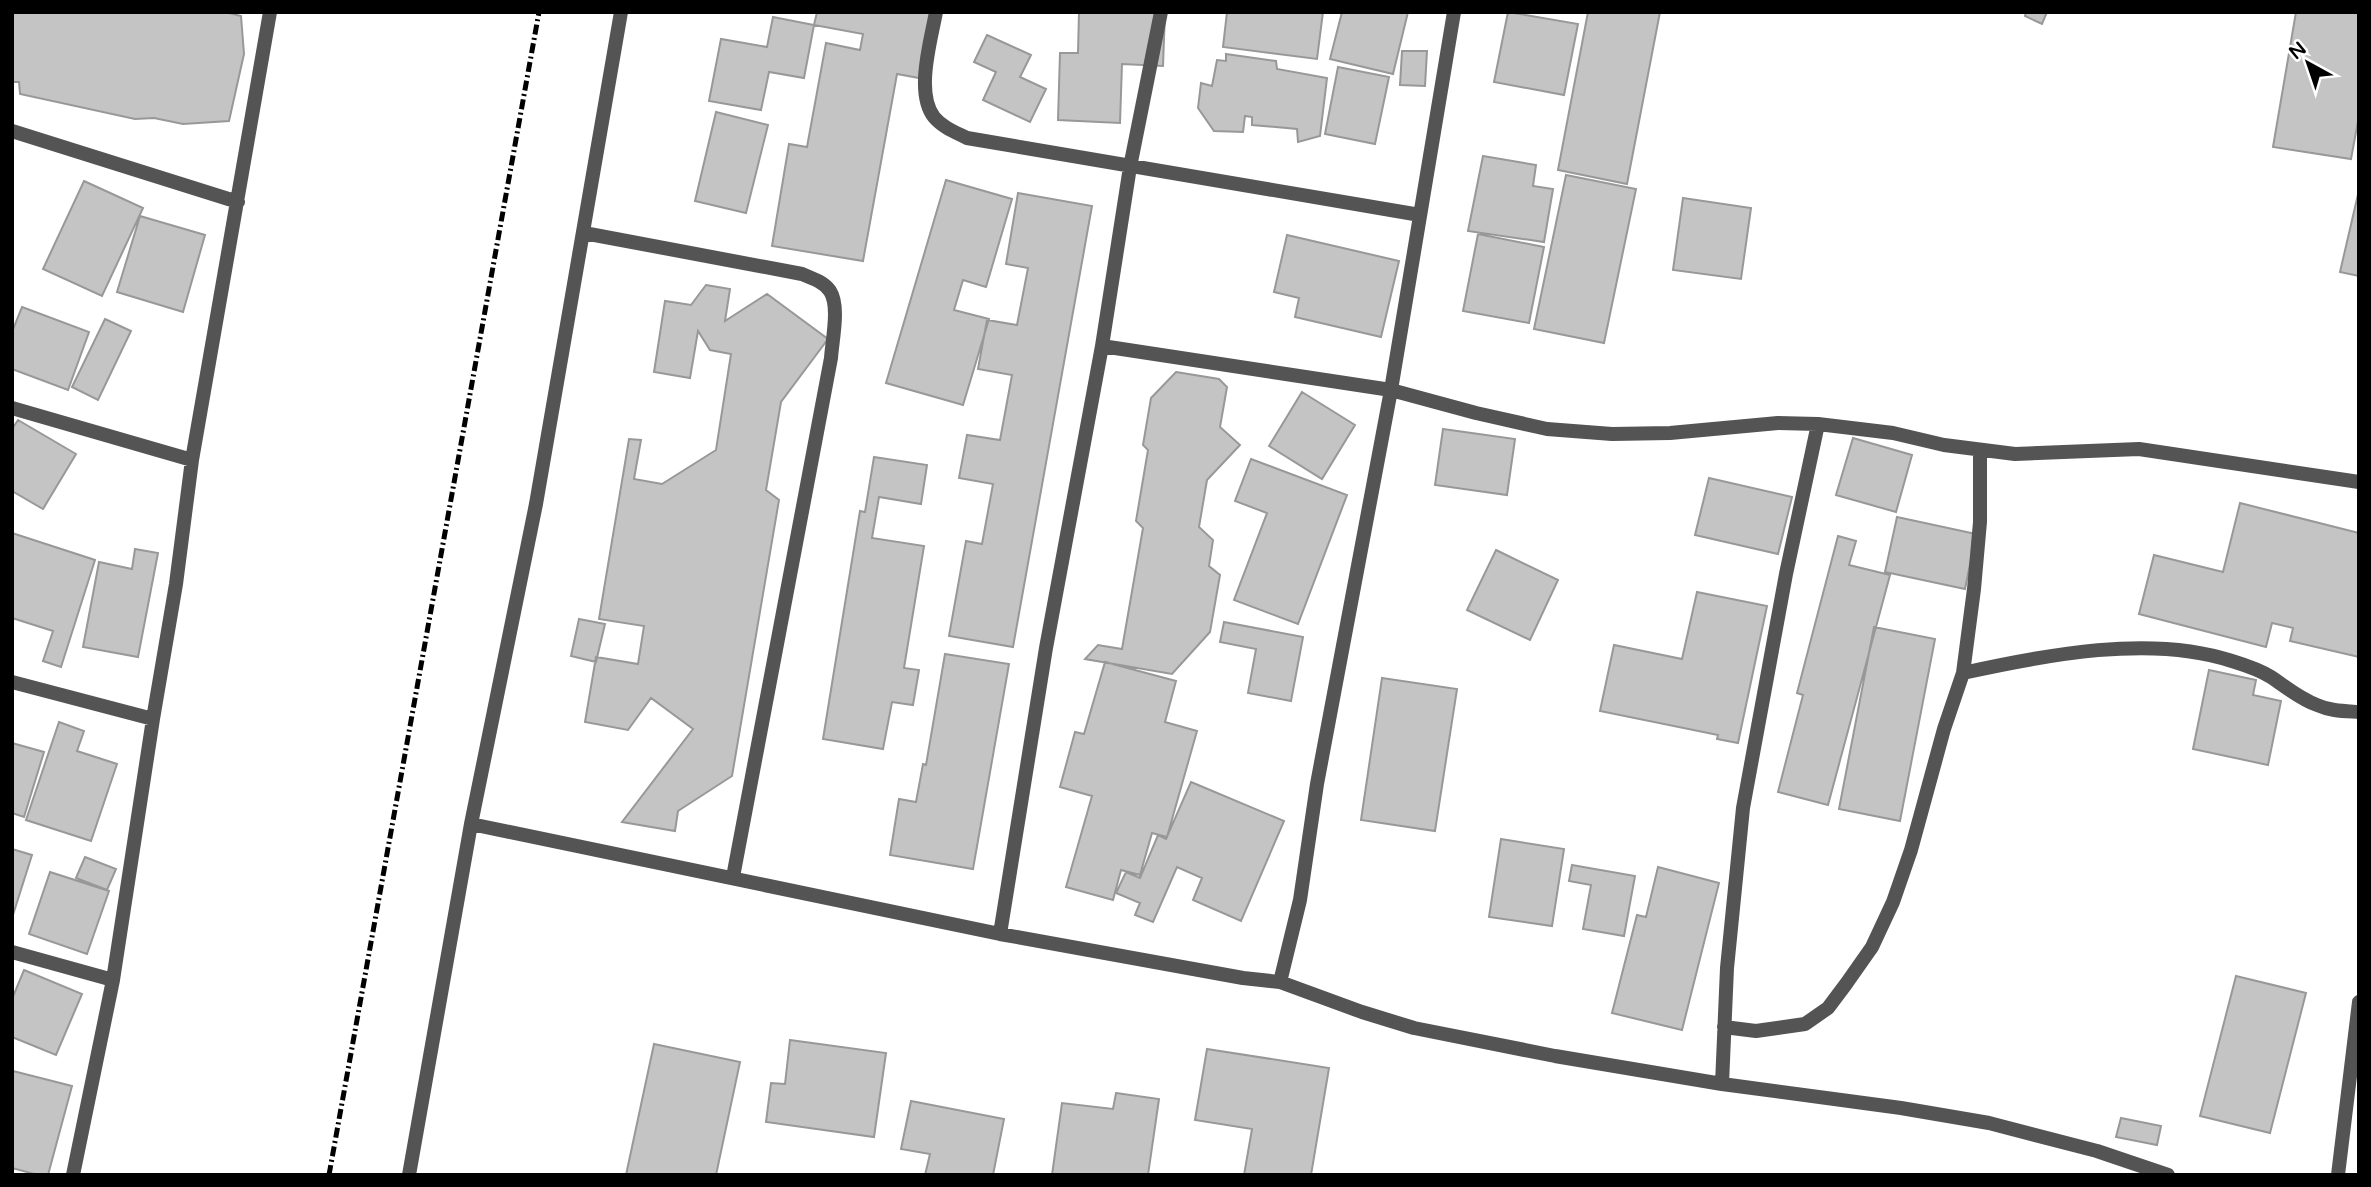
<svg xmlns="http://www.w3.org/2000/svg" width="2371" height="1187" font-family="'Varela Round',sans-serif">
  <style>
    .building { fill: #c4c4c4; stroke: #989898; stroke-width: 2 }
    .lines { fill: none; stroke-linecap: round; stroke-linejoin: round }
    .minor { stroke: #545454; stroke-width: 14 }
    .rail { stroke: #000; stroke-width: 5; stroke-dasharray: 10 3.5 2 3.5; stroke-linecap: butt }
  </style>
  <rect width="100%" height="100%" fill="#fff"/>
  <path class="building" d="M12,12H225L241,16L244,54L229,121L183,124L154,118L135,119L20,94L19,82H12Z
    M817,12H931L919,78L897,74L863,261L772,246L789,144L807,147L826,43L860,50L863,34L814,25Z
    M1079,12H1165L1163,66L1122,64L1120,123L1058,120L1060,53H1078Z
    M1227,12H1323L1317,59L1223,47Z
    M1342,12H1408L1393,74L1330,59Z
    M1508,12L1578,24L1564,95L1494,82Z
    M1588,12H1660L1627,184L1558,170Z
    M2026,12H2047L2042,24L2025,16Z
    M2296,12H2359V116L2351,159L2273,147Z
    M773,17L814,25L804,78L769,72L761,110L709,101L721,39L767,47Z
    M987,35L1031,55L1020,77L1046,89L1030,122L983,100L996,72L974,62Z
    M1402,51H1427L1425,86L1400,85Z
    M1226,54L1276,61L1277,69L1327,78L1320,136L1298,142L1297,129L1252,125V117L1245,116L1243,132L1214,131L1198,108L1201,83L1212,86L1217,60L1226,61Z
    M1338,67L1389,77L1375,144L1325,134Z
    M716,112L768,125L746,213L695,201Z
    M1483,156L1536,165L1533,186L1553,189L1544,242L1468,231Z
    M1566,175L1636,189L1604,343L1534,329Z
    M946,180L1012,199L986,287L963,280L954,310L989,319L963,405L886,383Z
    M84,181L143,208L102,296L43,269Z
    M2359,190V276L2340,272Z
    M1018,193L1092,206L1013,647L949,636L966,541L982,544L993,484L959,478L967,435L1000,440L1012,375L978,369L987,320L1017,325L1028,268L1006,264Z
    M1683,198L1751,208L1741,279L1673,270Z
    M140,216L205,235L183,312L117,292Z
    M1478,234L1544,247L1529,323L1463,311Z
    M1287,235L1399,261L1381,337L1295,317L1299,298L1274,292Z
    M706,285L730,289L725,321L767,294L828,339L781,402L766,490L779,500L732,776L678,811L675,831L622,822L693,729L651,698L628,730L585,722L596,657L638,664L644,626L599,619L629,439L641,440L634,479L662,484L716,450L731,354L710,350L698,331L690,378L654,372L665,301L691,305Z
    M22,307L89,332L68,390L12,369V332Z
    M105,319L131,331L98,400L72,387Z
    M1176,372L1219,379L1227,387L1220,427L1240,445L1207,480L1199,527L1213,540L1209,566L1220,575L1210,632L1172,674L1085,659L1098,645L1122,649L1143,528L1136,521L1148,450L1143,445L1151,398Z
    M1302,392L1355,425L1322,479L1269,446Z
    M18,420L76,454L43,509L12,491V429Z
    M1443,429L1515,439L1507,495L1435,485Z
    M1853,438L1912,455L1896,512L1836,495Z
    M874,457L927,465L921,504L879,497L872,538L924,546L904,668L919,670L913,705L892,702L883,749L823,739L860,511L865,512Z
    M1251,459L1347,495L1298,624L1234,600L1267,513L1235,501Z
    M1709,478L1792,497L1778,554L1695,535Z
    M2240,503L2359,533V657L2290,641L2293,628L2272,623L2266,647L2139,614L2154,555L2223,572Z
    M1897,517L1976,534L1965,589L1885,572Z
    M12,533L95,560L61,667L43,661L53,631L12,618Z
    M1838,536L1856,541L1849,565L1890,575L1828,805L1778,792L1803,695L1797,693Z
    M135,549L158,553L138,657L83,647L99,562L132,569Z
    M1496,550L1558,580L1530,640L1467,610Z
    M1697,592L1767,606L1738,743L1717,739L1718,735L1600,711L1614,645L1682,659Z
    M579,619L605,624L596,662L571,656Z
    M1224,622L1303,637L1291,701L1248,693L1256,649L1220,642Z
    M1874,627L1935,639L1900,821L1839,809Z
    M945,654L1009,664L973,869L890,855L899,799L916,802L923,764L926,765Z
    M1105,662L1176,681L1165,722L1197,731L1167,837L1152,833L1140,875L1121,870L1113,900L1066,887L1092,796L1060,787L1075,732L1084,734Z
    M2209,670L2256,680L2253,695L2281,701L2268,765L2193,749Z
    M1382,678L1457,689L1435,831L1361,820Z
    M59,722L84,731L77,751L117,764L91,841L26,820Z
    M12,743L44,752L24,817L12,813Z
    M1191,782L1284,821L1241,921L1193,900L1202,878L1177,867L1153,922L1135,915L1140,903L1116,893L1126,872L1140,878L1158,835L1166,839Z
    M1501,839L1564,849L1552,926L1489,917Z
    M12,849L32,855L12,918Z
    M85,857L116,869L107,890L76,878Z
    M1572,865L1635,876L1624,936L1583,929L1591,885L1569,881Z
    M1658,867L1719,883L1682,1030L1612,1013L1637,915L1646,917Z
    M50,872L109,891L87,954L29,934Z
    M24,970L82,994L56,1055L12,1037V999Z
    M2236,976L2306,993L2270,1133L2200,1116Z
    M790,1040L886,1053L874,1137L766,1122L771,1083L785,1084Z
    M654,1044L740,1062L716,1175H626Z
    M1207,1049L1329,1068L1311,1175H1244L1252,1129L1195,1120Z
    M13,1071L72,1086L48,1175H38L12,1168Z
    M1116,1093L1159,1099L1148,1175H1052L1062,1103L1113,1109Z
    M911,1101L1004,1119L993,1175H925L930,1154L901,1149Z
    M2121,1118L2161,1126L2157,1145L2116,1137Z"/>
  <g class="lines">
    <path class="minor" d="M936,12C931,40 915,93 934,117C942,127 955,132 967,138L1420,215
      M12,131L238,202
      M584,233L802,274C812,278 824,282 830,291C840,306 832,341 831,358L733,877
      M1102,346L1391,390L1476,413L1547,429L1612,434L1670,433L1778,423L1818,424L1893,433L1944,445L2015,454L2139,449L2359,482
      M12,408L192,460
      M1963,673C2045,655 2151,634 2232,661C2245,665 2260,670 2271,677C2286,687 2300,699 2317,705C2330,711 2344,711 2359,712
      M12,682L153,719
      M471,824L1000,934L1243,978L1280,982L1362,1012L1414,1028L1555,1056L1722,1084L1901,1108L1989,1123L2097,1151L2168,1175
      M1000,934L1046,648L1102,346L1130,167L1161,12
      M12,952L113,980
      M1280,982L1300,900L1317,784L1391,390L1454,12
      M1724,1027L1756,1031L1805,1024L1828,1008L1846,984L1872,947L1893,902L1911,850L1944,729L1963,673L1974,589L1980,522V450
      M1722,1084L1727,968L1743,808L1786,574L1818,424
      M73,1175L113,980L153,719L176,584L192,460L270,12
      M409,1175L471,824L536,504L621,12
      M2338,1175L2359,1002"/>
    <path class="rail" d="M329,1175L539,12"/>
  </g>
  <rect width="2371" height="1187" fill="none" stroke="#000000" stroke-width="28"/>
  <g transform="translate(2308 63) rotate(320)" stroke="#ffffff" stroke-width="5" paint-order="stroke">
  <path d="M0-5L12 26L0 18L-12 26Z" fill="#000000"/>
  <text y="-10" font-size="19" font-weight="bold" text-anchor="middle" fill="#000000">N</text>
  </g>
</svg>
